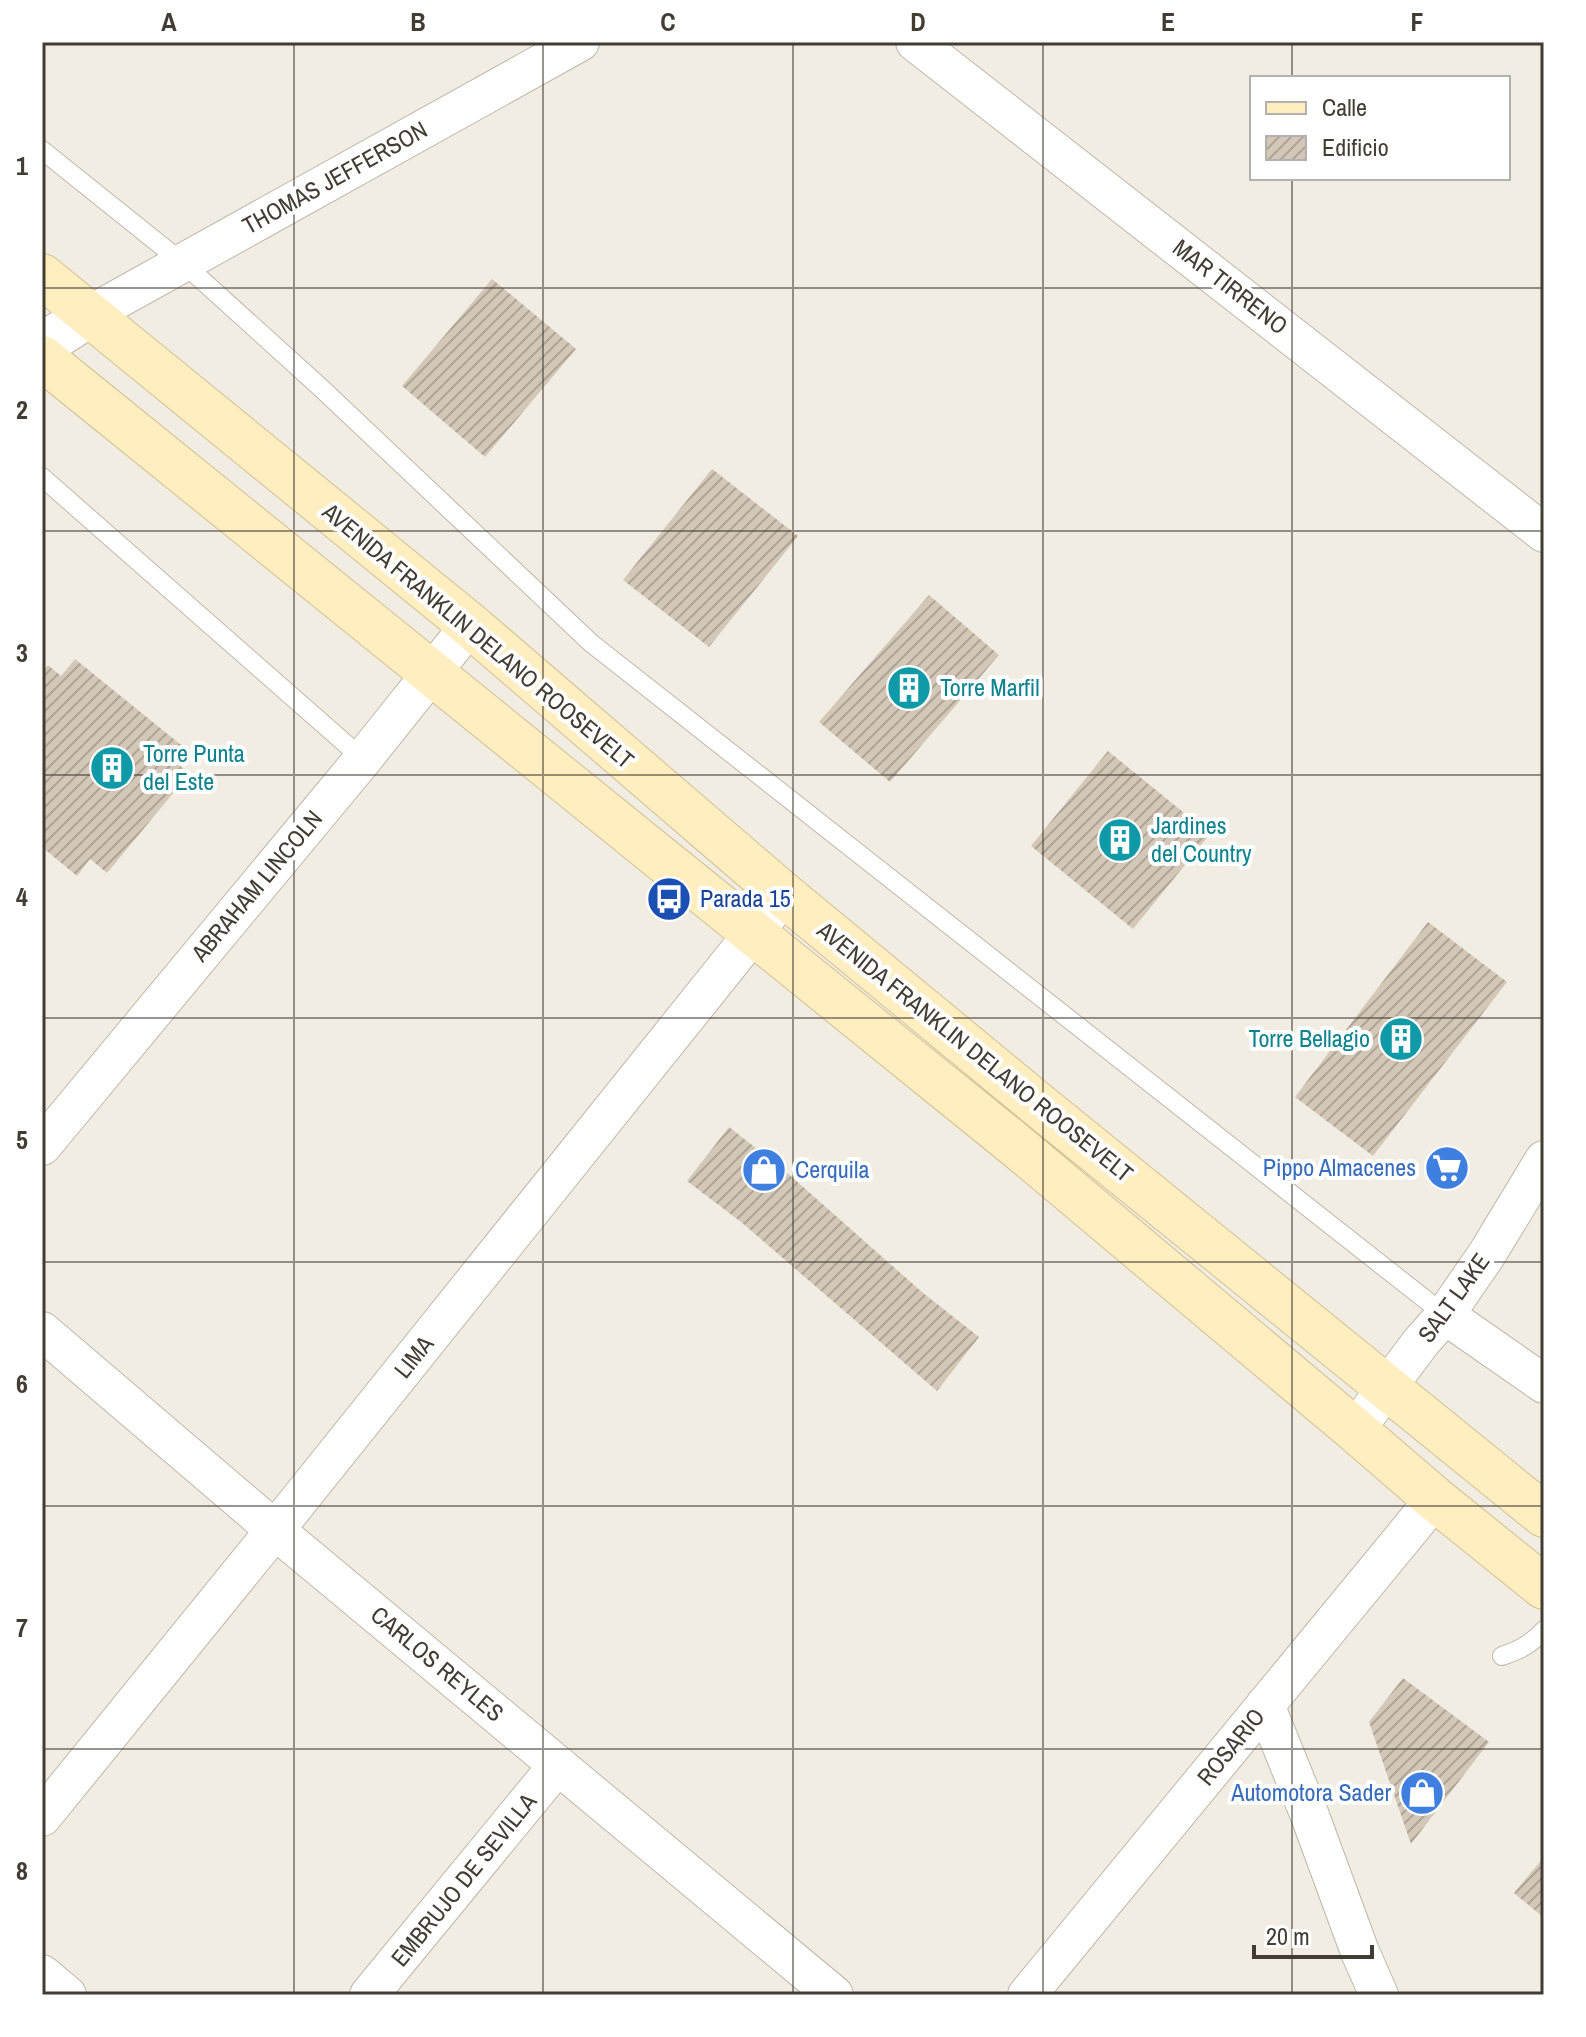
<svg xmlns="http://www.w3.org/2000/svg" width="1586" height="2037" font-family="'Archivo Narrow',sans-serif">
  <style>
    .building { fill: url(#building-hatch) }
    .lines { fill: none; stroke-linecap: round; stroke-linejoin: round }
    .service-casing { stroke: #c0b7a8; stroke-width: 20 }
    .minor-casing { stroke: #c0b7a8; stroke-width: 40 }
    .tertiary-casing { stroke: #c0b7a8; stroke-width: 46 }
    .secondary-casing { stroke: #d2c092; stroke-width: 46 }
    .service { stroke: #fff; stroke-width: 18 }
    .minor { stroke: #fff; stroke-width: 38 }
    .tertiary { stroke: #fff; stroke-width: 44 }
    .secondary { stroke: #ffeec0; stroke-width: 44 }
    .grid { fill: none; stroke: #433c33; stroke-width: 2; stroke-opacity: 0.55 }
    .labels { text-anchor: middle; stroke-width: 8; stroke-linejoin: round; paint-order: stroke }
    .street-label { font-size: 24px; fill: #433c33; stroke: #fff }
    .culture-label { font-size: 24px; fill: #0d838f; stroke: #fff; text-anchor: start }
    .transit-label { font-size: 24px; fill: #164399; stroke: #fff; text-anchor: start }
    .shop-label { font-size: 24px; fill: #366cbe; stroke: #fff; text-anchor: end }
    .neatline { fill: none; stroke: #433c33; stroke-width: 3 }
    .grid-label { font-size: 26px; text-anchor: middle; font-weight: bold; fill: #433c33 }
  </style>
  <defs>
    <pattern id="building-hatch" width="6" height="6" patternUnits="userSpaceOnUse" patternTransform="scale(2)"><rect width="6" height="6" fill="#d3c8b8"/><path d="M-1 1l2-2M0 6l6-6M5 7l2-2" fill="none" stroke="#ada496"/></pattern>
  </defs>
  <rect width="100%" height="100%" fill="#f1ede3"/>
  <path class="building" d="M492,279L576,349L485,457L402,386Z
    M712,469L798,536L709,647L623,580Z
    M929,595L999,655L890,782L819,722Z
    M75,659L186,749L176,762L189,774L107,873L90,859L77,876L42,847V673L48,665L61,676Z
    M1108,751L1210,834L1133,929L1031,846Z
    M1428,922L1507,982L1373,1156L1295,1097Z
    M729,1127L785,1171L923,1293L979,1337L937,1391L741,1222L687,1181Z
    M1403,1678L1489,1742L1411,1844L1369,1722Z
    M1544,1857V1918L1514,1893Z"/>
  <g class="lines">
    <g class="service-casing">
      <path id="service" d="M42,150L183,263L320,387L591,643L1445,1315
        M42,477L363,759
        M1502,1656C1520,1650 1531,1644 1544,1630"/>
    </g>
    <g class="minor-casing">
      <path id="minor" d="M915,42L1544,533
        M91,314L580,42
        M42,1146L363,759L470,625
        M1445,1315L1544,1384
        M42,1331L275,1530L834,1995
        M1355,1430L1421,1342L1445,1315L1487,1254L1544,1160
        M1265,1705L1310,1816L1360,1952L1379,1995
        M42,1817L275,1530L784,895
        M42,1974L67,1995
        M369,1995L558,1765
        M1027,1995L1435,1499"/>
    </g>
    <g class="tertiary-casing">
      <path id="tertiary" d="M42,345L91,314"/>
    </g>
    <g class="secondary-casing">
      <path id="secondary" d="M42,276L470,625L784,895L1041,1107L1544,1515
        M42,358L1018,1147L1355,1430L1435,1499L1544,1587"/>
    </g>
    <use href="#service" class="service"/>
    <use href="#minor" class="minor"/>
    <use href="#tertiary" class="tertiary"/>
    <use href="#secondary" class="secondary"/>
  </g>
  <path class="grid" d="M294,42V1995M543,42V1995M793,42V1995M1043,42V1995M1292,42V78M1292,178V1995M42,288H1544M42,531H1544M42,775H1544M42,1018H1544M42,1262H1544M42,1506H1544M42,1749H1544"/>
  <defs>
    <g id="building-disc" transform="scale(2.3)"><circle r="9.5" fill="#0f9aa8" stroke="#fff"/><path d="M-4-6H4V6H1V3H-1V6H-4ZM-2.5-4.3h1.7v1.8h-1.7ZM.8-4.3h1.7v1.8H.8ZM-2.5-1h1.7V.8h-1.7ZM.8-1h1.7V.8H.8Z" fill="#fff"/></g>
    <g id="bus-disc" transform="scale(2.3)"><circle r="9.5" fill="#1a4fb4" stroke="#fff"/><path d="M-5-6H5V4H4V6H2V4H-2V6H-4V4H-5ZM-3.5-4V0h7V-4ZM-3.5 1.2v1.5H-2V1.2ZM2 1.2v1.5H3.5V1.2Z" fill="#fff"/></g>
    <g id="supermarket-disc" transform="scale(2.3)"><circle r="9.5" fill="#3f7fe0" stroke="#fff"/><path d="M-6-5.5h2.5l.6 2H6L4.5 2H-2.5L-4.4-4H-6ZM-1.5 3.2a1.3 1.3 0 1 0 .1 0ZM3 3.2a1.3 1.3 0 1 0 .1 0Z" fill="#fff"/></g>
    <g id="shop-disc" transform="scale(2.3)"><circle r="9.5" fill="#3f7fe0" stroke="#fff"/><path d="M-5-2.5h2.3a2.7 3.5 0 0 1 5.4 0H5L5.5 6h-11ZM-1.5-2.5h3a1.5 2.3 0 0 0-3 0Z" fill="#fff"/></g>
  </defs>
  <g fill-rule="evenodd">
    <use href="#building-disc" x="909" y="688"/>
    <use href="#building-disc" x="112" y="768"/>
    <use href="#building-disc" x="1120" y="840"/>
    <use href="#bus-disc" x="669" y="899"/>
    <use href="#building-disc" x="1401" y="1039"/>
    <use href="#supermarket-disc" x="1447" y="1168"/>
    <use href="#shop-disc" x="764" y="1170"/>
    <use href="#shop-disc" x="1422" y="1793"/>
  </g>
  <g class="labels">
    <g class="street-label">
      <text transform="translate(335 178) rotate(-29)" y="8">THOMAS JEFFERSON</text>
      <text transform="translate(1230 287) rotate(38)" y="8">MAR TIRRENO</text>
      <text transform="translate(478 636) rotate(40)" y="8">AVENIDA FRANKLIN DELANO ROOSEVELT</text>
      <text transform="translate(257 886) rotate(-50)" y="8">ABRAHAM LINCOLN</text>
      <text transform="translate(975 1052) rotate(39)" y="8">AVENIDA FRANKLIN DELANO ROOSEVELT</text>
      <text transform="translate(1454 1298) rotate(-54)" y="8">SALT LAKE</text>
      <text transform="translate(414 1357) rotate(-51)" y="8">LIMA</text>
      <text transform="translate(437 1664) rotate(40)" y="8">CARLOS REYLES</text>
      <text transform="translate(1231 1747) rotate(-51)" y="8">ROSARIO</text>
      <text transform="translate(464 1880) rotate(-51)" y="8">EMBRUJO DE SEVILLA</text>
    </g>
    <g class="culture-label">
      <text x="940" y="696">Torre Marfil</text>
      <text x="143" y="762">Torre Punta<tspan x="143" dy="28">del Este</tspan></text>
      <text x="1151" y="834">Jardines<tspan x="1151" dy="28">del Country</tspan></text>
      <text x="1370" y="1047" text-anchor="end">Torre Bellagio</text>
    </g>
    <g class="transit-label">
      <text x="700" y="907">Parada 15</text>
    </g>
    <g class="shop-label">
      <text x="1416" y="1176">Pippo Almacenes</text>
      <text x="795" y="1178" text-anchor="start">Cerquila</text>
      <text x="1391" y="1801">Automotora Sader</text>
    </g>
  </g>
  <rect width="1586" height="2037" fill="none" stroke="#ffffff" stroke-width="88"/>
  <rect x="1250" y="76" width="260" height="104" fill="#ffffff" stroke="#b4b1ad" stroke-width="2"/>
  <rect x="1266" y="102" width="40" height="12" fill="#ffeec0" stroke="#b4b1ad" stroke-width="2"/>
  <text x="1322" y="116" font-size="24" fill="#433c33">Calle</text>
  <rect x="1266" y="136" width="40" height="24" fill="url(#building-hatch)" stroke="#b4b1ad" stroke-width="2"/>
  <text x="1322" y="156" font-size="24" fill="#433c33">Edificio</text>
  <path d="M1254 1945v12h118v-12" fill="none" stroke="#433c33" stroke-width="4"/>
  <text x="1266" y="1945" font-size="24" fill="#433c33" stroke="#ffffff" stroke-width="6" paint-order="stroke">20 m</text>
  <rect x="44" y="44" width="1498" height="1949" class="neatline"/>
  <g class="grid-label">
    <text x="169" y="31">A</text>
    <text x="418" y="31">B</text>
    <text x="668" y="31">C</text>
    <text x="918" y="31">D</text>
    <text x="1168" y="31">E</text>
    <text x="1417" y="31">F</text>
    <text x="22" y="175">1</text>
    <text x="22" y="419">2</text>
    <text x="22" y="662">3</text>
    <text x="22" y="906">4</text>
    <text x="22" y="1149">5</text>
    <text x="22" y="1393">6</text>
    <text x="22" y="1637">7</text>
    <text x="22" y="1880">8</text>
  </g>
</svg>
